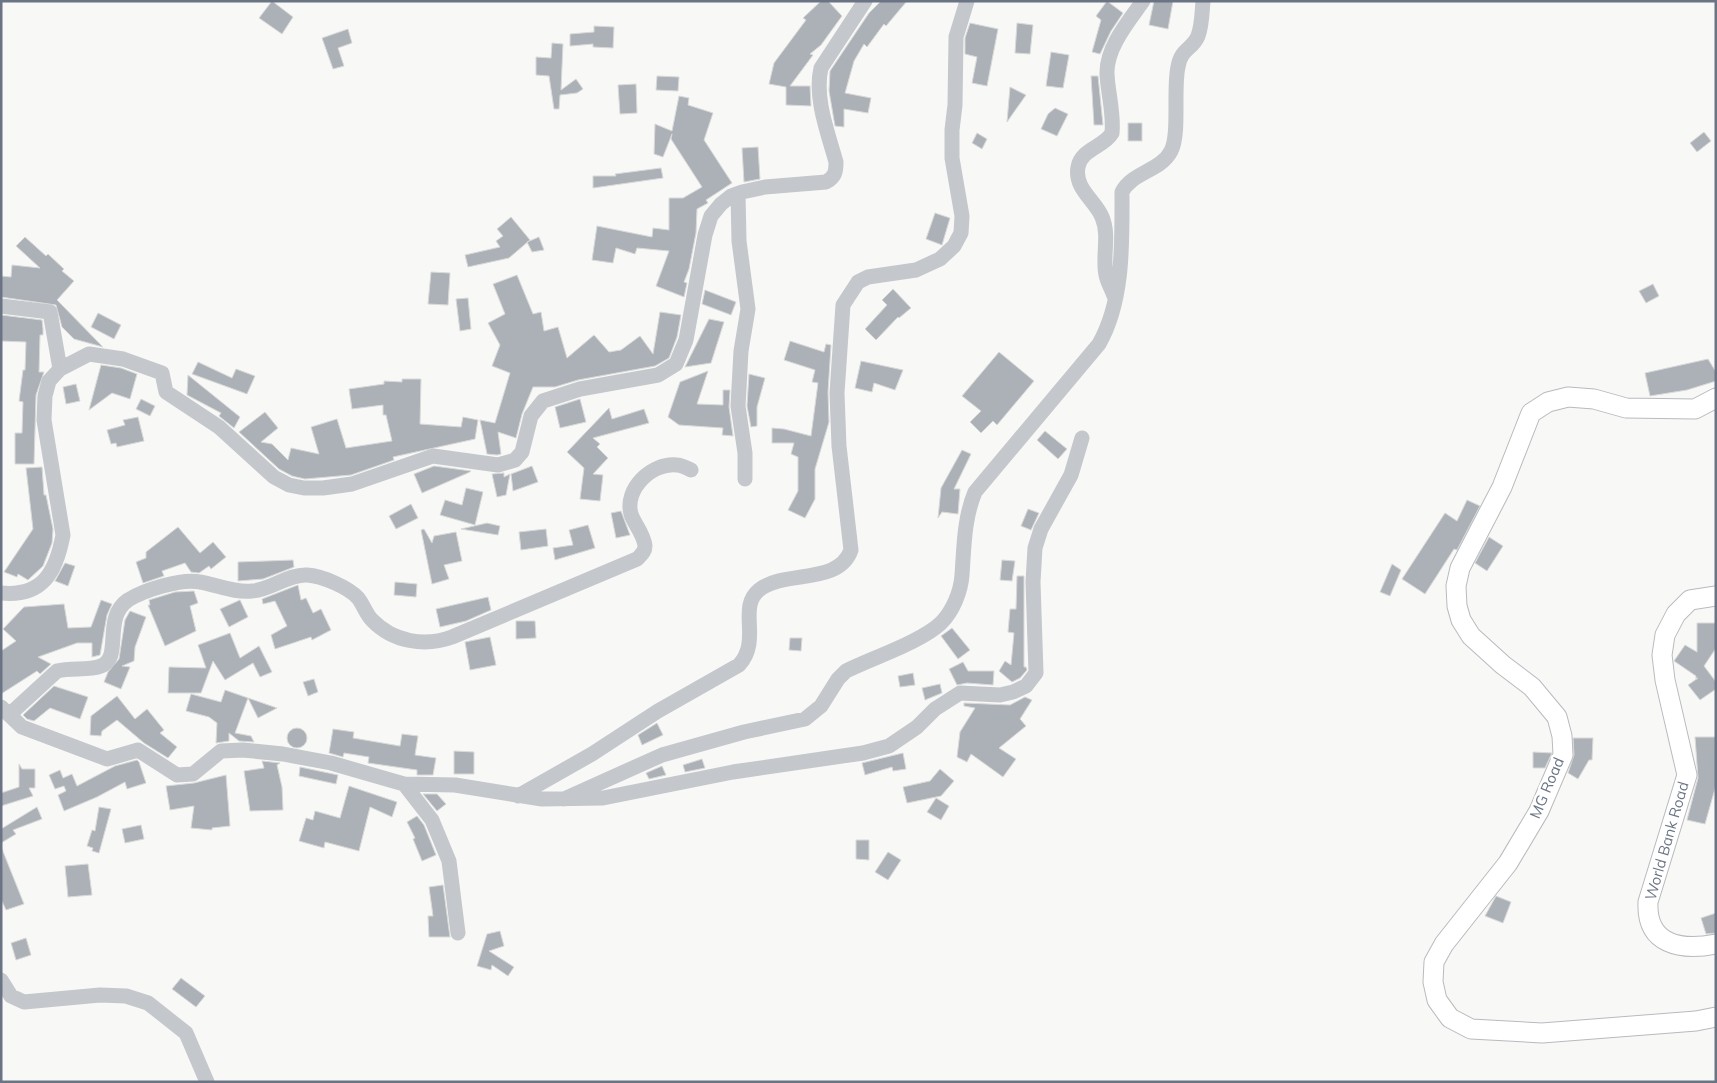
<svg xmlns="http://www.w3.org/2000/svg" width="1717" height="1083" font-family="Mulish,sans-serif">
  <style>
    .building { fill: #acb1b8; stroke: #d9dad8 }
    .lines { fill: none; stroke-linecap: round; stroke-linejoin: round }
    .major-casing { stroke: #b8babe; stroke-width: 21 }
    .minor { stroke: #c4c7cb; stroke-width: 15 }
    .major { stroke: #fff; stroke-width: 19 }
    .labels { text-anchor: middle; stroke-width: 5; stroke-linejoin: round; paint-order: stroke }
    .street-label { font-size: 15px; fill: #6a7484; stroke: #fff }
  </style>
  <rect width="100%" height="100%" fill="#f8f8f6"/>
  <path class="building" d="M272,1L293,17L282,34L259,18Z
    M821,1H828L842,16L821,45L810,54L813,55L790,86H810L811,106L786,105V87L769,84L774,63L806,20L803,18Z
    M881,1H907L886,26L884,24L867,47L864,44L854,61L845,93L871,98L868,113L844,109V127L835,126L829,91L830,71L869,13Z
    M1107,1L1123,13L1111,31L1100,54L1092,52L1101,20L1096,16Z
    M1154,1H1173L1168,29L1149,25Z
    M970,23L998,29L987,86L972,83L977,57L965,54V38Z
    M1017,23L1033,25L1030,54L1015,53Z
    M594,26L614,27L613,48L593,47V44L570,46V34L594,32Z
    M348,29L352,43L338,48L344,66L333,69L322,38Z
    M552,43L563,44L561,90L576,79L583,89L577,93L560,95L559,109H554L549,76L536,75V57L551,58Z
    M1051,52L1069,55L1063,88L1046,86Z
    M657,76L679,77L678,91L656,90Z
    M1091,76H1098L1103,125H1094Z
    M636,84L637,113L620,114L618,85Z
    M1010,87L1026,95L1007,122Z
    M679,96L689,98L688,105L713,113L704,140L732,183L706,200L708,203L697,209L696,233L689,269L684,282L687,283L684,297L656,286L669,251L637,248L635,254L616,248L613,263L592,260L597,226L652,237L653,228L669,230V198H683L702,187L671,139L672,134L663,157L654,154L655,124L672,131Z
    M1055,108L1068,114L1057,136L1041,129L1048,114Z
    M1128,123H1142V141H1128Z
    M1704,132L1711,141L1697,152L1690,143Z
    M977,133L987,139L982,149L972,143Z
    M758,147L760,179L744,182L742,148Z
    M661,168L663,178L593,188V176H616L615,174Z
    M935,213L950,218L942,245L926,239Z
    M511,217L530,240L509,258L468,267L465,255L500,247L496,241L503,236L497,229Z
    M25,237L46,256L48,254L64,269L62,271L74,281L57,300L103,347L74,339L62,327L56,305L1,297V276L11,277L12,265L40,268L16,246Z
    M539,237L544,250L532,252L527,242Z
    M431,272L450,273L448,305L428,304Z
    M517,275L533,314L541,312L544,331L558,327L567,358L594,335L609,352L621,350L640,336L653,354L660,312L681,315L677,337L669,358L655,366L578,380L555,387H533L522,414L516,438L498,432L501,454L497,455L487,454L480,420L495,423L510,373L492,366L500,345L488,323L505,314L493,284Z
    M1653,284L1659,296L1646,303L1639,291Z
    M893,289L911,308L899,318L898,317L876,340L865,329L887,305L882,300Z
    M705,290L736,302L731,315L702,304Z
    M468,298L471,329L460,331L456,299Z
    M98,313L121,325L114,339L91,327Z
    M1,315L42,320L43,329V335H40L39,372H44L36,395L34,464H15V433H22L23,402L19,401L23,370H25L26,342L1,341Z
    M709,319L724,322L711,363L685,367Z
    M790,341L824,352L826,344L831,345L828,392L829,422L815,469V499L805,518L788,510L798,491V457L791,454L794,443H772V428L784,429L811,436L818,383L812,382L815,370L784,360Z
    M999,352L1034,381L997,425L993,421L981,433L970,422L981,411L962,396Z
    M1708,359L1716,372V381L1687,390L1650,396L1645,373Z
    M861,361L903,370L895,390L874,383L872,392L855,388Z
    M198,362L232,378L236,369L255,376L247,394L192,374Z
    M101,365L121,368L137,374L130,399L112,393L89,410Z
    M708,371L697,404L723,405V390H730L729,407L733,436L722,435L723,428L679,425L668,417L680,382Z
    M749,374L765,378L757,407V426L751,427L747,406Z
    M188,375L240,417L234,428L219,416L221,413L187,395Z
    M402,379H421L420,424L461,427L463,417L478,420L475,439L393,457L394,460L351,475L305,479L292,476L279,469L239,432L265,412L278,428L261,442L272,444L288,460L291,448L319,454L311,427L337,419L346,448L392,441L386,415H383V405L352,409L349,389L384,384V381L402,382Z
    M76,384L80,401L66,404L63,387Z
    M141,399L155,406L150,416L136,409Z
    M580,399L586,422L560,428L555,407Z
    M609,408L612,419L644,409L649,423L593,438L600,444L597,447L608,458L593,474L603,475L600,501L580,499L584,468L567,452Z
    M138,417L144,441L117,447L116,443L111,444L107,430L125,425L123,420Z
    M1045,431L1067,449L1058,459L1037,440Z
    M962,450L971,454L954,489H960L958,514L942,512L938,518L941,488Z
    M434,466L471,471L470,472L422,493L414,474Z
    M532,466L538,482L513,491L511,474Z
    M42,467L44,495H46L53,529L52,543L43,566L28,580L18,574L17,577L4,572L33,529L26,468Z
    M504,473V477L510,474L506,495L497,497L492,474Z
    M466,488L483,492L475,525L440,515L445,500L462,505Z
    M1467,500L1480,506L1457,550L1454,549L1425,594L1402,579L1445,513L1457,521Z
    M411,504L418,518L396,529L389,516Z
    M1028,509L1039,513L1031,530L1021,526Z
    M621,511L630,535L616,538L611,513Z
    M487,523L500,526L498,535L461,529Z
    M588,525L595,548L555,560L553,548L573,545L569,530Z
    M178,527L200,553L213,542L226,557L211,569L209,566L199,573L191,572L185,563L162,571L164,576L143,583L136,562L146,558V552Z
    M424,529L432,543L434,536L456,532L462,561L444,565L449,579L432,584L421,530Z
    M546,529L548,546L521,550L519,532Z
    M1489,537L1503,546L1487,571L1475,563Z
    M293,560L294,567L263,579L238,581V562Z
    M1002,560L1015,561L1012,581L1000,580Z
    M65,563L75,566L68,586L55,581Z
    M1392,564L1401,570L1390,596L1380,592Z
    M1017,576H1024V667H1026L1027,670L1020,678L1012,682L999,671L1005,661L1011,665L1014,633L1008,632L1010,609H1016Z
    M395,582L417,584L416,597L394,595Z
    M298,585L301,600L306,598L313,613L321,609L331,630L312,640L311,637L275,649L271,635L287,626L275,601L263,604L262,599Z
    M194,591L198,603L190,606L196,631L165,646L148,605H150L149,600L175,592Z
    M488,597L491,610L466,621L440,627L436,609Z
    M101,600L112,604L107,615L100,655L92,657V643H77L38,657L51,664L40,674L37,671L1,694V651L16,641L3,629L24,607L64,604L68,628L91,627Z
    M240,600L248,617L229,627L220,609Z
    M130,611L146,617L135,647L134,661L122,666L130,667L121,689L104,682L108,672L119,659L125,620Z
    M516,621H535L536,638L516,639Z
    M1697,623H1716V648L1704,666L1716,682V689L1700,700L1688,685L1698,678L1696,679V676L1674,661L1685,645L1697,652Z
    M952,628L970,650L958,659L941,636Z
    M230,633L240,658L259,646L272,672L260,677L253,663L225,680L213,661L201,693H168L169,667L206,668L198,645Z
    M490,637L496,665L470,670L465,642Z
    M790,638H802L801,651L789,650Z
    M963,662L968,671H994L993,685L967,683L957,685L949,669Z
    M913,673L915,685L900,687L898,676Z
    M314,679L318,692L308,696L303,682Z
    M940,684L942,693L925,700L922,688Z
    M54,686L88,697L80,719L50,708L34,721L27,719L23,715Z
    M225,690L277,708L258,718L248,698L235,733L251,736L254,742L239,741L229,733V741L216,743L217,723L209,717L186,711L191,694L221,702Z
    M117,696L135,719L147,709L164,730L160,733L177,747L168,758L144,743L117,720L102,731L101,736L90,735L91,716Z
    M1025,697L1032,700L1020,719L1026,726L999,748L1016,759L1003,777L971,754L967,762L957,757L960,732L975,708L964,706V703L1010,705Z
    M657,723L663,735L642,745L638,735Z
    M287 738a10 10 0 1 1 20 0a10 10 0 1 1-20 0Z
    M333,729L354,732L353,738L400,746L402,734L418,736L415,755L436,758L433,775H417V770L368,763L369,757L344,753L343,757L329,753Z
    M1695,737H1716V785L1705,824L1687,820L1698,778Z
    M1573,738H1593L1592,760H1589L1578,779L1568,773L1574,755Z
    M454,751L474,752V774H454Z
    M1533,752L1552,753L1545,768H1533Z
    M903,753L906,769L893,771L892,767L865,775L862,763Z
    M702,759L705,768L685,772L683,765Z
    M137,760L139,762L146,783L127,789L125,782L97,797L64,811L58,795L66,791L64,786L55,789L49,775L60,770L63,778L72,774L77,786L115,766Z
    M262,761L280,763L277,765L282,787L283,810L250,811L244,771L264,768Z
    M19,764L22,769H35V788H29L33,796L1,806V793L19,787Z
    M662,766L666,775L649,779L646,773Z
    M300,767L338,775L336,784L299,776Z
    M940,769L954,781L941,796L907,803L903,787L930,781Z
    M226,775L230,826L212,828V830L191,828L194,806L170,810L166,786L194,783Z
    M349,786L397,802L392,817L370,807L359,851L325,842L324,848L299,841L306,818L313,820L315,811L340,818Z
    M423,794H437L446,804L437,811Z
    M936,798L949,806L941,820L927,812Z
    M37,807L42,819L13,830L16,834L1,843V829Z
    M99,807L111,809L99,853L92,851L93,848L87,846L92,830L95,831Z
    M417,816L424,825L436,855L422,861L413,839L415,838L407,822Z
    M141,825L144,839L125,843L122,829Z
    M856,840H869V860L856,859Z
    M2,849L24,904L6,910L1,899Z
    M888,852L901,860L888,880L875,872Z
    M88,864L92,895L68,897L65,866Z
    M443,885L450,937H429L428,916H433L429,887Z
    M1496,896L1511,902L1503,923L1485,916Z
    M1716,913V933L1706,934L1701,918Z
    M500,931L504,946L489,951L514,967L508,976L492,965L491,970L477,966L487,934Z
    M26,938L31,955L16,960L11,943Z
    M181,978L205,996L196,1007L172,989Z"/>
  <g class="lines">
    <g class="major-casing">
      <path id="major" d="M1716,398L1695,409L1626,408L1594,399L1568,397L1548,402L1531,413L1502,487L1460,568L1456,586L1457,606L1461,620L1471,636L1503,665L1532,687L1557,717L1562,736L1563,755L1539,811L1508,863L1444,944L1434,962L1433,982L1437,1000L1450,1018L1471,1029L1542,1033L1696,1021L1716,1017
        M1716,596L1690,600L1676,614L1665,635L1662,655L1665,680L1687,775L1648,902C1646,945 1681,951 1716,944"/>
    </g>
    <path class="minor" d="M738,194L739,241L748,309L741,351L738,406L745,453V479
      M1114,296C1112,289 1107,282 1106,275C1102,256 1110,236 1102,217C1095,200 1074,189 1078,167C1081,149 1104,147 1112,133C1114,113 1108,94 1107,74C1106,48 1128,22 1143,1
      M1,306L50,312L60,369
      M1,593C43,597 56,572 63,535L44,420L45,396L49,381L60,369L89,354L123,359L162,373L166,392L219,427L274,477L289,485L304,488H323L352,484L433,456L498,465L515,460L522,452L531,416L543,401L580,389L658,375L676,364L686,340L705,235L711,216L721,204L731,196L742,192L765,187L826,182C835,177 836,172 836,162C828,133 814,98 821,68L865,1
      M1,707L22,727L107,759L138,750L177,775L193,774L221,751L243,750L283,754L331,763L404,784L432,820L449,861L458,933
      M9,715L57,671C71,667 88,671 101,666C123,658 102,618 128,600C144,590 182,578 200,582C218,585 234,593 252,591C271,590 288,574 307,575C322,576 348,587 358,598C363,604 366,614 372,620C393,642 425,647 452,637L637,559C641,555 645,552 645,546C644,534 634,524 631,514C624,489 652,462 677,465C681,465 687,468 691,470
      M404,784L455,785L542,799L603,798L733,772L863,753L889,746L917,727L935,709L960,693L1000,695L1013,692L1026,686L1036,673L1033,582L1035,548L1041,529L1071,475L1082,438
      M518,796L592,754L658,711L739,665C762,640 737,608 759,590C784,570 839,585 851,550L839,446L837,393L843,305L858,282L868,277L916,270L940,259L954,246L961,233L962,216L952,158V130L955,105L956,37L967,1
      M564,799L662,755L744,732L805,719L821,706L838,679L846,671C872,658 921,642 941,623C953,611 961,591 962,575C964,547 964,518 975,492L1099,344C1124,300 1122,242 1122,192C1132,172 1161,171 1171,151C1180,134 1173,89 1178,67C1181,48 1193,49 1198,36C1202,26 1202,12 1203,1
      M1,980L11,996L24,1002L100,995L126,996L148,1003L186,1033L207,1082"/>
    <use href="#major" class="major"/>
  </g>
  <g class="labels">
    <g class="street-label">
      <text transform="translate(1547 788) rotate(-67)" y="5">MG Road</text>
      <text transform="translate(1667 841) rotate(-74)" y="5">World Bank Road</text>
    </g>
  </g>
  <rect width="1717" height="1083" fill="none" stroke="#6a7484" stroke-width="5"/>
</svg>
